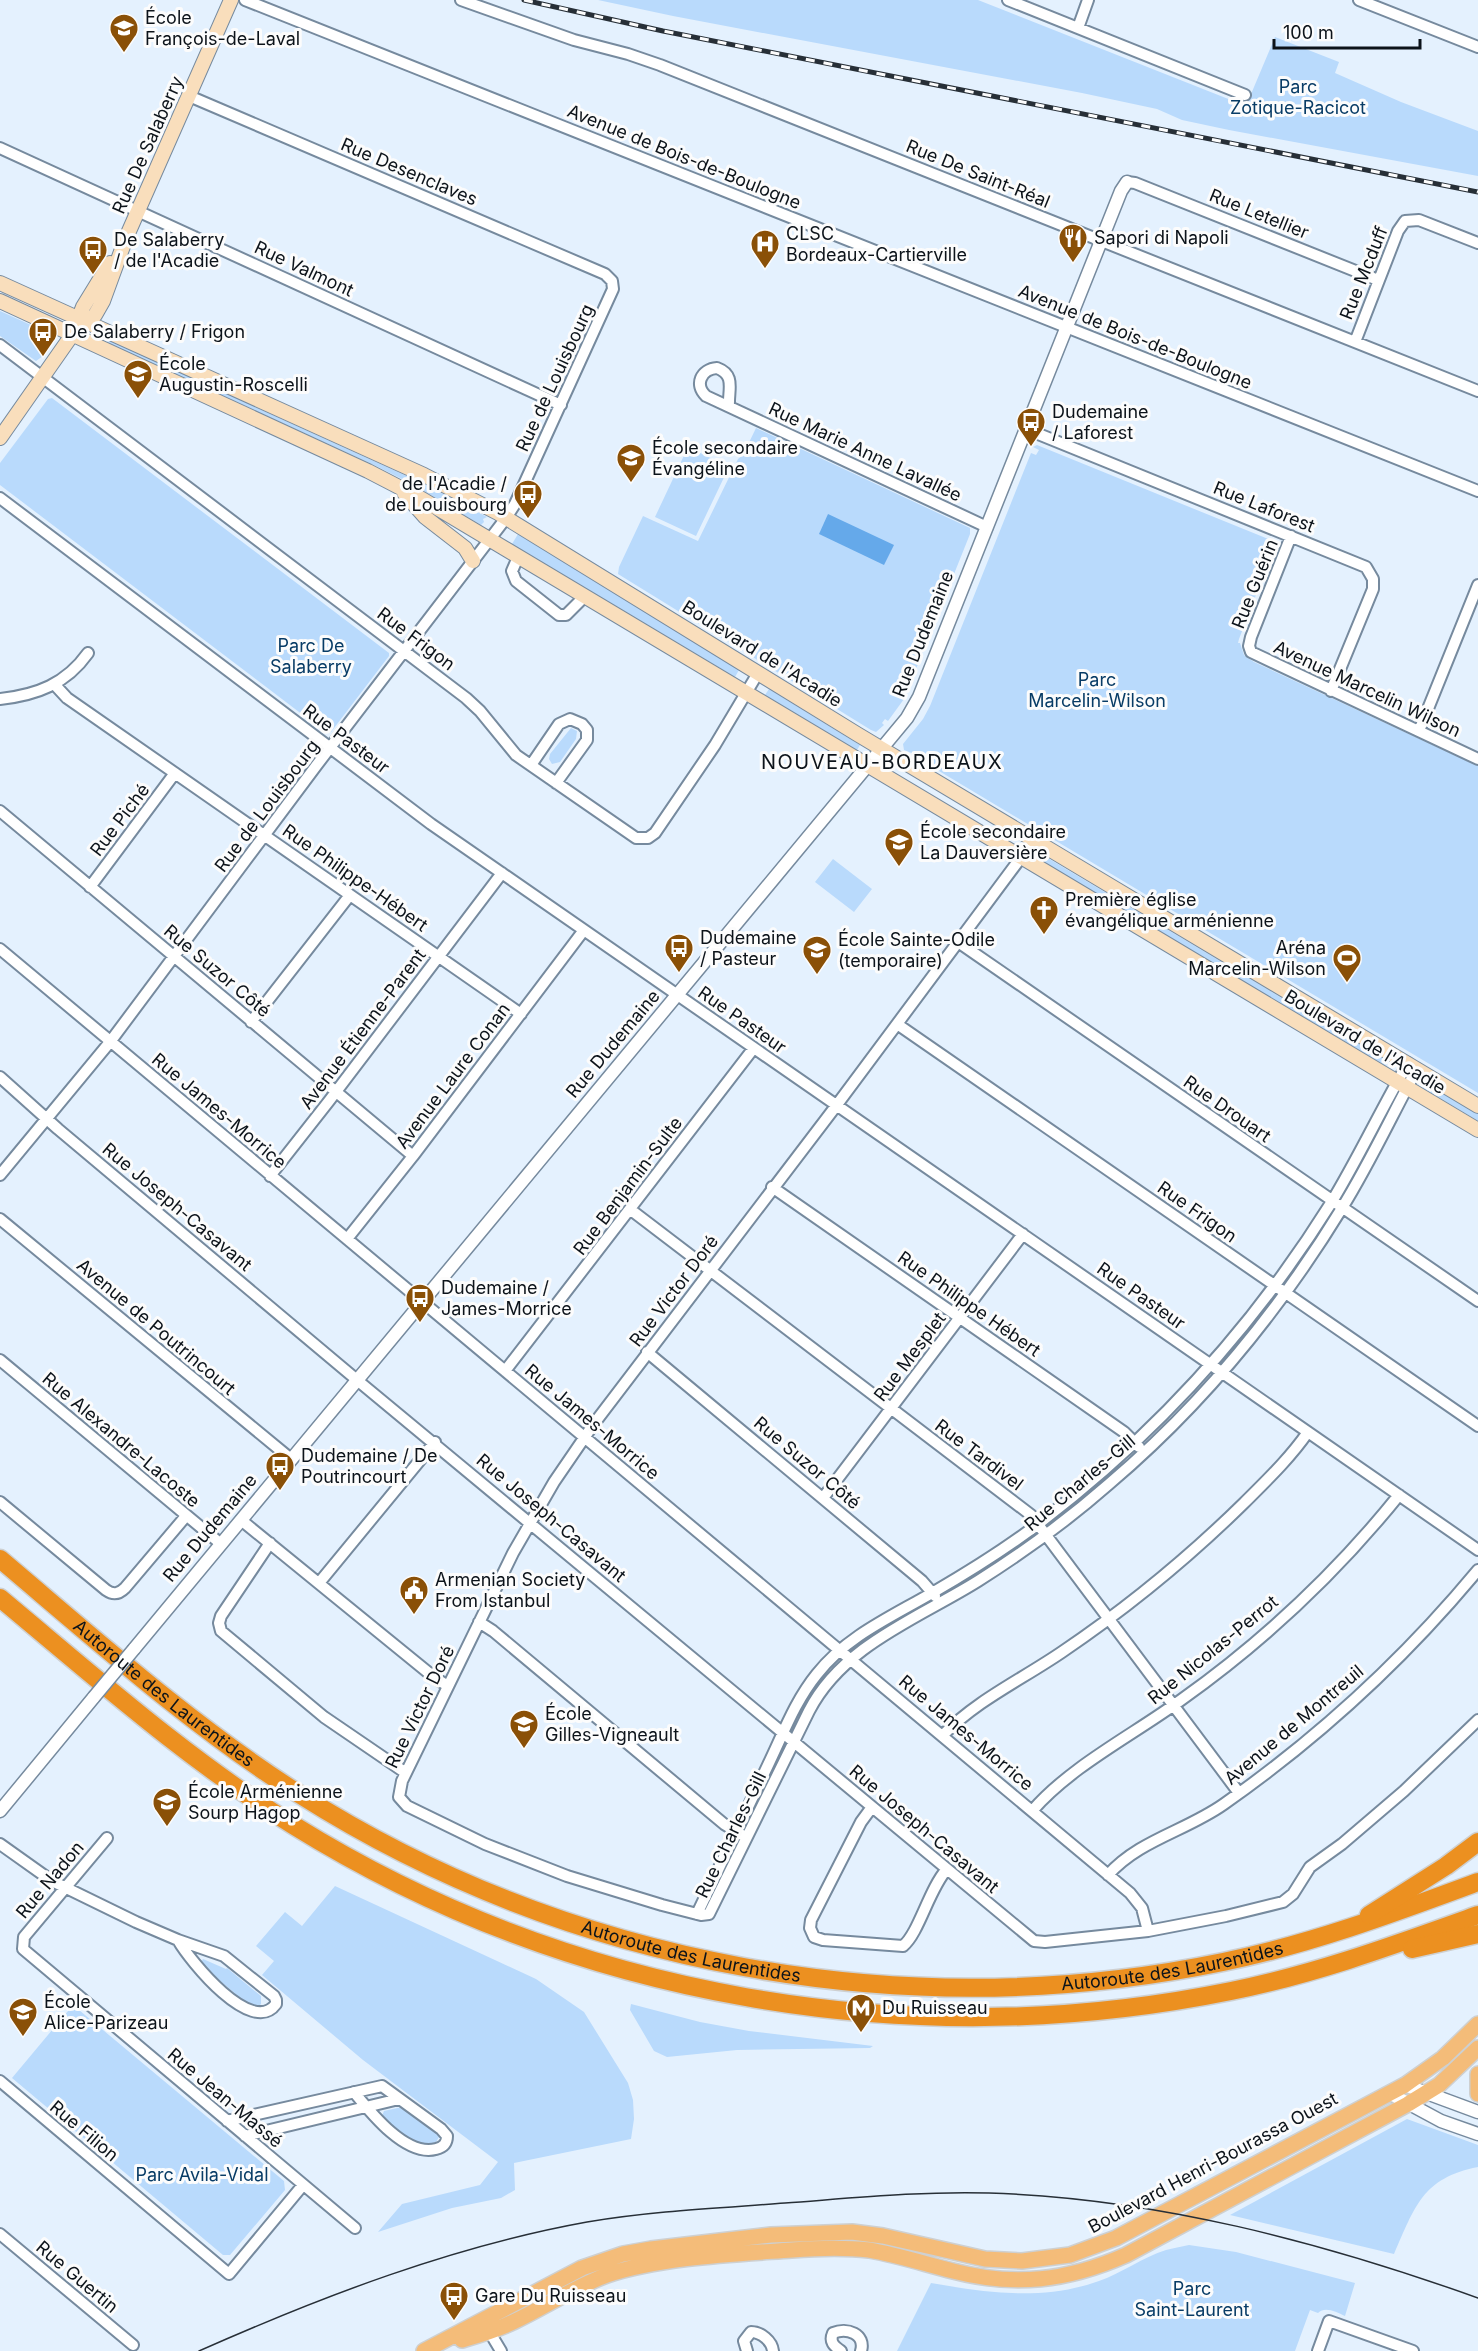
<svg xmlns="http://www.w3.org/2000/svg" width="1478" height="2351" font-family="Inter,sans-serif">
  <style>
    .green { fill: #b9dafc }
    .water { fill: #65a9ea }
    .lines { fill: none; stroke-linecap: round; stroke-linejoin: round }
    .minor-casing { stroke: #768a9e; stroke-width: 14 }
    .tertiary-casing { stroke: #768a9e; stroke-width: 15 }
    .secondary-casing { stroke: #768a9e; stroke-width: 16 }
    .primary-casing { stroke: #ced0d1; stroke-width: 18 }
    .motorway-casing { stroke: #ced0d1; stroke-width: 21 }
    .minor { stroke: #fff; stroke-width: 10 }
    .tertiary { stroke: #fff; stroke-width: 12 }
    .secondary { stroke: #f9debc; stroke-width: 14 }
    .primary { stroke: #f4bc79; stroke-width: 15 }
    .motorway { stroke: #ec9020; stroke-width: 18 }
    .tram { stroke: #272f37; stroke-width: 1.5 }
    .rail-casing { stroke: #272f37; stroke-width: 5 }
    .rail { stroke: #fcfcfc; stroke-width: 3; stroke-dasharray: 9; stroke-linecap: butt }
    .tertiary-bridge-casing { stroke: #768a9e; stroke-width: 15; stroke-linecap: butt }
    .tertiary-bridge { stroke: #fff; stroke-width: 12 }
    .labels { text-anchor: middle; stroke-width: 6; stroke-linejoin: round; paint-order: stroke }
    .poi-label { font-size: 18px; fill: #0c131a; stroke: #fcfcfc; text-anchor: start }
    .park-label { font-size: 18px; fill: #083c66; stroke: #fcfcfc }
    .street-label { font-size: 18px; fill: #0c131a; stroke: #fcfcfc }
    .neighbourhood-label { font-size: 20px; letter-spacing: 1.5px; fill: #0c131a; stroke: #fcfcfc }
  </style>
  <rect width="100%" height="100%" fill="#e4f1fe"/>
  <path class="green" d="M598,0H978L1246,106L1275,37L1339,62L1335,73L1401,102L1478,131V176L1229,130L1182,120L1157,109L1082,93L673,16Z
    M0,311L42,330V333L46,336L48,333L52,336V341L41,354L43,356L36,361L0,336Z
    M104,338L422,483L487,517L483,519L484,522L481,525L414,485L374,465L103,341Z
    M52,398L389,653V656L331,732L324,731L0,485V463L48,399Z
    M756,428L970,528V534L904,699L888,721L885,719L882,723L884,725L876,732L871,730L618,574L619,567L643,516L698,541L738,459L743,455Z
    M1037,445L1273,541L1274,548L1239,639L1238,643H1240L1244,655L1254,662L1478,766V1093L919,759V756L904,750L903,744L923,719L930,706L1031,453L1036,455L1039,450L1033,447Z
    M688,447L729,467L696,536L655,517Z
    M518,534L739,670L735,677L512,544Z
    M769,689L860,745L857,750L765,695Z
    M571,728L577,731L576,739L560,762L552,764L549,759L550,754Z
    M1046,857L1389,1062L1386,1066L1043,862Z
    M833,859L872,889L854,912L815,882Z
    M1426,1083L1478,1114V1121L1423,1088Z
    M335,1886L536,1979L584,2012L628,2083L633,2100L634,2119L631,2139L514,2163L515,2190L501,2198L452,2208L378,2232L402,2204L480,2185L498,2162L363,2060L262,1975L274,1961L256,1946L285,1912L302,1926Z
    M203,1959L226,1969L227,1968L261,1996V2004L259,2006L251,2007L200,1964Z
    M631,2004L700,2022L749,2031L873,2046L870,2048L737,2050L667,2057L654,2051L630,2010Z
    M73,2005L284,2181L285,2190L230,2255H223L12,2078Z
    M402,2107L436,2130L439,2137L436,2142C416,2152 395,2129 382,2116L384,2111Z
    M1407,2119L1478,2145V2167C1422,2178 1415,2207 1394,2254L1230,2215Z
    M1189,2245L1236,2252L1355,2283L1345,2316C1336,2312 1325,2306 1318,2313L1310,2310L1295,2351H897L931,2283C988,2293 1043,2301 1099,2281C1122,2273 1143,2257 1166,2250C1173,2248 1181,2247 1189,2245Z"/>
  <path class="water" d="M828,514L894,545L884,565L819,534Z"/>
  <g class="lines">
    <g class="minor-casing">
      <path id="minor" d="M245,0L1478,491
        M461,0L574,40L628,54L660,65L1478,391
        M1008,0L1245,95
        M1359,0L1478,47
        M1078,28L1088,0
        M0,148L561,405
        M1127,182L1135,183L1378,280
        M1355,342L1398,231L1405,221L1419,220L1478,243
        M0,345L466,698L480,711L516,755L636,838H648L655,833L715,745L758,673
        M729,406C728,390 736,375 717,368C701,369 694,385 706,396L987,527
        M1026,429L1366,567L1373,579V589L1331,691
        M0,498L431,824L1478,1550
        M1291,536L1251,637L1249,646L1251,652L1478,759
        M518,557L512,571L516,581L559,615H566L584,597
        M55,685L67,698L521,1014
        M0,699C37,695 66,684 88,653
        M1419,731L1478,585
        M531,765L559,724L570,719L582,724L587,730V740L556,783
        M0,811L413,1156
        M1034,840L836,1106L593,1425L554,1482L513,1553L402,1781L399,1797L407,1806L485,1844L567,1876L662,1905L701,1915L709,1914L809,1711C843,1645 919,1618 978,1581C1024,1552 1068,1520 1109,1484C1201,1406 1279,1311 1342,1208C1370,1163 1392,1115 1417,1069
        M90,887L175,773
        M958,942L1478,1301
        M0,949L1130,1893L1142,1908L1148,1931
        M251,1022L350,895
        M897,1024L1478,1426
        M0,1077L58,1129L357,1380L1034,1941L1045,1942L1148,1931L1226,1916L1283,1902L1293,1894L1310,1867L1342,1844L1404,1791L1478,1720
        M0,1175L110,1042L316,766L506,518L515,504L613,289L612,281L605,274L189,96
        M270,1176L329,1101L502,873
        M772,1187L1124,1432L1139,1447
        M631,1210L1031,1515L1239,1793
        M0,1219L291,1459
        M347,1239L413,1156L584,930
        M647,1352L922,1581L935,1596
        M0,1360L221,1544
        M505,1371L753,1049
        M823,1498L1023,1234
        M0,1502L106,1590C113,1595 119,1594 125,1588L186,1516
        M241,1520L435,1678L448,1686
        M270,1543L221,1616L219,1623L221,1631L324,1717L406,1773
        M319,1583L435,1442
        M479,1622L493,1631L724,1824L742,1835
        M943,1735C977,1700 1021,1680 1062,1652C1127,1608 1188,1558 1244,1503C1267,1480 1290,1458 1308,1432
        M872,1807L861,1822L811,1920L810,1928L814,1937L823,1940L903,1946C919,1933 929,1889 947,1869
        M1032,1811C1071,1766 1133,1735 1181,1700C1261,1643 1337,1572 1399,1495
        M107,1838L24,1937L23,1949L355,2228
        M0,1844L52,1881L136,1922L178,1940L224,1956L274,1996L276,2000V2004C252,2037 190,1961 178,1940
        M1108,1875C1139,1840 1186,1831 1224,1804C1318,1738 1405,1658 1478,1570
        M697,1914C721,1864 745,1814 768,1765C783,1734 795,1701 817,1674C847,1636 891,1617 932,1593C970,1571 1007,1548 1042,1521C1157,1433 1254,1326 1331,1203C1359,1157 1381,1109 1408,1063
        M0,2081L229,2274L303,2185
        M227,2121L382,2086L441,2129L447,2136C447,2143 444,2147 436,2149C406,2157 371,2113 354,2092
        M245,2136L399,2099
        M0,2234L133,2345
        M486,2326L501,2351
        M747,2351L744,2341L751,2332C761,2332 772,2341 773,2351
        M841,2351C834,2346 829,2342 833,2333C847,2327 866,2334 861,2351
        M1318,2351L1329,2321L1413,2351"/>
    </g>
    <g class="tertiary-casing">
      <path id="tertiary" d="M134,1649L907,718L919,697L1121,191L1127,182
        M0,1811L94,1697
        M1405,2085L1478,2112
        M1389,2093L1441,2121L1478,2134"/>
    </g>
    <g class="secondary-casing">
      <path id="secondary" d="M0,283L424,475L498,513L857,734L1478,1106
        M0,301L368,471L422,499L1478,1130
        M80,327L95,315L103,301L126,238L231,0
        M0,438L72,335L83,307L110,263
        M404,493L425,517L465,548L473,561"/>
    </g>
    <g class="primary-casing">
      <path id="primary" d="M1478,2074V2094
        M462,2340C479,2335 497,2330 513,2322C545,2307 574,2287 607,2275C660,2257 735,2254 792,2250C817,2248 844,2247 869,2250C898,2255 925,2264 953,2271C1015,2287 1067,2281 1126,2255L1408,2104L1439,2085L1478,2048
        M424,2351L582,2268L623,2254L651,2249L771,2235L852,2232L883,2236L985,2259L1022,2261L1070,2255L1116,2238L1405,2085L1443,2058L1478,2024"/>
    </g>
    <g class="motorway-casing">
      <g id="motorway">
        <path id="s1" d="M0,1559C96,1640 192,1726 299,1794C572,1967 907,2027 1223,1962C1311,1944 1394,1913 1478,1882"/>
        <path d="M0,1598C95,1677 188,1760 293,1825C572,1998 911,2056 1231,1991C1316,1974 1397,1944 1478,1915"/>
        <path d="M1369,1915L1446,1866L1478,1842"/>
        <path d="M1412,1949L1478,1934"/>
      </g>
    </g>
    <use href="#minor" class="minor"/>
    <use href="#tertiary" class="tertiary"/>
    <use href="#secondary" class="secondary"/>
    <use href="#primary" class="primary"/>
    <use href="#motorway" class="motorway"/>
    <path class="tram" d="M199,2351C323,2296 454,2246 587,2222C652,2211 719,2208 785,2203C853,2198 921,2191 989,2193C1155,2198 1322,2242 1478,2298"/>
    <g class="rail-casing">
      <path id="rail" d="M524,0L663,31L1478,192"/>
    </g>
    <use href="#rail" class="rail"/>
    <g class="tertiary-bridge-casing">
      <path id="tertiary-bridge" d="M94,1697L134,1649"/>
    </g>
    <use href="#tertiary-bridge" class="tertiary-bridge"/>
  </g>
  <defs>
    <g id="school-pin" transform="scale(1.5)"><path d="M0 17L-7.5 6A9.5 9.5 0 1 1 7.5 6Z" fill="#8a5007" stroke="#fcfcfc"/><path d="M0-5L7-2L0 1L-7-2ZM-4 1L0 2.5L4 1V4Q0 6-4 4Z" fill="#fff"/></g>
    <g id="restaurant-pin" transform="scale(1.5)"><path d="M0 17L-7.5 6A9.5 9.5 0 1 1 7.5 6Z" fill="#8a5007" stroke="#fcfcfc"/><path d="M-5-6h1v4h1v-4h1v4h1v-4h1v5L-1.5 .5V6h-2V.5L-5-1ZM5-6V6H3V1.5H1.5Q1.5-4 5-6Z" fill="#fff"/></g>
    <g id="hospital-pin" transform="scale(1.5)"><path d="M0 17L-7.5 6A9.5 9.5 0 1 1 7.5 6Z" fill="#8a5007" stroke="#fcfcfc"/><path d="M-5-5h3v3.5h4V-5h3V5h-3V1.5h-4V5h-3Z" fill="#fff"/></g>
    <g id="bus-pin" transform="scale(1.5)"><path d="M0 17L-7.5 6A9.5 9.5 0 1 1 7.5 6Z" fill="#8a5007" stroke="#fcfcfc"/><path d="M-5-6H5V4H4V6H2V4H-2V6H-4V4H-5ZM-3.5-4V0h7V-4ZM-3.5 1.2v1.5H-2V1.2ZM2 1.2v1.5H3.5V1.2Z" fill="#fff"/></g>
    <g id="church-pin" transform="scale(1.5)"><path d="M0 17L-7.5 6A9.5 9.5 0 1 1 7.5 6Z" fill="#8a5007" stroke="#fcfcfc"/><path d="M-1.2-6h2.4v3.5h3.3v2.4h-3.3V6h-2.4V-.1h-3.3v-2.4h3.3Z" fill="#fff"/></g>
    <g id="stadium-pin" transform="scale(1.5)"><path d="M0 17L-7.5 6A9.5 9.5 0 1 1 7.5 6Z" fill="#8a5007" stroke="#fcfcfc"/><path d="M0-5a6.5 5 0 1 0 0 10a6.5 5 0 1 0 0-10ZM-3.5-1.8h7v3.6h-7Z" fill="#fff"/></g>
    <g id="civic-pin" transform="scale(1.5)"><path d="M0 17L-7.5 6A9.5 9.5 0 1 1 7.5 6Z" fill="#8a5007" stroke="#fcfcfc"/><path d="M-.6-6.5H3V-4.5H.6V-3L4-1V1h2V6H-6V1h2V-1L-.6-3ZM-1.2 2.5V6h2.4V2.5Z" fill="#fff"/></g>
    <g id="metro-pin" transform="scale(1.5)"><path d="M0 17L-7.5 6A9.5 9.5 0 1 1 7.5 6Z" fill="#8a5007" stroke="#fcfcfc"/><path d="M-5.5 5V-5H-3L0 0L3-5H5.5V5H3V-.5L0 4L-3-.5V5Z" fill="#fff"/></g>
  </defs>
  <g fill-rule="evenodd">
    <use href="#school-pin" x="124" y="28"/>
    <use href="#restaurant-pin" x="1073" y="238"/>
    <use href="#hospital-pin" x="765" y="244"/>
    <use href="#bus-pin" x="93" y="250"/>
    <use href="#bus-pin" x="43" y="332"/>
    <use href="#school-pin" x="138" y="374"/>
    <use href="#bus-pin" x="1031" y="422"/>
    <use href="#school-pin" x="631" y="458"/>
    <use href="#bus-pin" x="528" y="494"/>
    <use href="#school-pin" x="899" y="842"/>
    <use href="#church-pin" x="1044" y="910"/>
    <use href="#bus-pin" x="679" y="948"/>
    <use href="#school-pin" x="817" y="950"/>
    <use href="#stadium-pin" x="1347" y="958"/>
    <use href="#bus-pin" x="420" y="1298"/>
    <use href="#bus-pin" x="280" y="1466"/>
    <use href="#civic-pin" x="414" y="1590"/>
    <use href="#school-pin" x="524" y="1724"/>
    <use href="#school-pin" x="167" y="1802"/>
    <use href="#metro-pin" x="861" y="2008"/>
    <use href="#school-pin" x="23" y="2012"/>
    <use href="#bus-pin" x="454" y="2296"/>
  </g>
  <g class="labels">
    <g class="poi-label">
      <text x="145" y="24">École<tspan x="145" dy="21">François-de-Laval</tspan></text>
      <text x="786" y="240">CLSC<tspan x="786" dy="21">Bordeaux-Cartierville</tspan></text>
      <text x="1094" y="244">Sapori di Napoli</text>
      <text x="114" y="246">De Salaberry<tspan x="114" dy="21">/ de l'Acadie</tspan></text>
      <text x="64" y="338">De Salaberry / Frigon</text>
      <text x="159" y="370">École<tspan x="159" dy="21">Augustin-Roscelli</tspan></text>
      <text x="1052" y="418">Dudemaine<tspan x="1052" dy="21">/ Laforest</tspan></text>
      <text x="652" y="454">École secondaire<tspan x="652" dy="21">Évangéline</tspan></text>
      <text x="507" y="490" text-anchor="end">de l'Acadie /<tspan x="507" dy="21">de Louisbourg</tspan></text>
      <text x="920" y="838">École secondaire<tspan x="920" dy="21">La Dauversière</tspan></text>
      <text x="1065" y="906">Première église<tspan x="1065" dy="21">évangélique arménienne</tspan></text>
      <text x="700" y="944">Dudemaine<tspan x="700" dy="21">/ Pasteur</tspan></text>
      <text x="838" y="946">École Sainte-Odile<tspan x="838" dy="21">(temporaire)</tspan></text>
      <text x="1326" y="954" text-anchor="end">Aréna<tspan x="1326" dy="21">Marcelin-Wilson</tspan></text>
      <text x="441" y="1294">Dudemaine /<tspan x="441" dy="21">James-Morrice</tspan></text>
      <text x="301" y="1462">Dudemaine / De<tspan x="301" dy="21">Poutrincourt</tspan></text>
      <text x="435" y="1586">Armenian Society<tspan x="435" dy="21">From Istanbul</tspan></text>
      <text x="545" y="1720">École<tspan x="545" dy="21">Gilles-Vigneault</tspan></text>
      <text x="188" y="1798">École Arménienne<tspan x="188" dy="21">Sourp Hagop</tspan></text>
      <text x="44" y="2008">École<tspan x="44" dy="21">Alice-Parizeau</tspan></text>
      <text x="882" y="2014">Du Ruisseau</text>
      <text x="475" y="2302">Gare Du Ruisseau</text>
    </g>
    <g class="park-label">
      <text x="1298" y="93">Parc<tspan x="1298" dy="21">Zotique-Racicot</tspan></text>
      <text x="311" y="652">Parc De<tspan x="311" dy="21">Salaberry</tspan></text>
      <text x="1097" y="686">Parc<tspan x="1097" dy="21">Marcelin-Wilson</tspan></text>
      <text x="202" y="2181">Parc Avila-Vidal</text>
      <text x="1192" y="2295">Parc<tspan x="1192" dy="21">Saint-Laurent</tspan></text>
    </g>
    <g class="street-label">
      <text transform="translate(148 145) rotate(-66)" y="6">Rue De Salaberry</text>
      <text transform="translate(684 157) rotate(22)" y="6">Avenue de Bois-de-Boulogne</text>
      <text transform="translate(409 172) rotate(23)" y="6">Rue Desenclaves</text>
      <text transform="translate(978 174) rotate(22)" y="6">Rue De Saint-Réal</text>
      <text transform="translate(1259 214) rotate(22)" y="6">Rue Letellier</text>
      <text transform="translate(304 269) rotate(25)" y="6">Rue Valmont</text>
      <text transform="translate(1364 273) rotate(-68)" y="6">Rue Mcduff</text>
      <text transform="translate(1135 337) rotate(22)" y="6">Avenue de Bois-de-Boulogne</text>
      <text transform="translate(555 378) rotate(-65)" y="6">Rue de Louisbourg</text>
      <text transform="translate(865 452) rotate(25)" y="6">Rue Marie Anne Lavallée</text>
      <text transform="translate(1264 507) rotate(22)" y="6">Rue Laforest</text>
      <text transform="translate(1255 584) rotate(-68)" y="6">Rue Guérin</text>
      <text transform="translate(923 634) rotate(-68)" y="6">Rue Dudemaine</text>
      <text transform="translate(416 639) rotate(37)" y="6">Rue Frigon</text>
      <text transform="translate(762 654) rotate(32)" y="6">Boulevard de l'Acadie</text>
      <text transform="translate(1367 689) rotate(25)" y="6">Avenue Marcelin Wilson</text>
      <text transform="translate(346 739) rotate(37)" y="6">Rue Pasteur</text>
      <text transform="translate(267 806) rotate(-53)" y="6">Rue de Louisbourg</text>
      <text transform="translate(120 820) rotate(-53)" y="6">Rue Piché</text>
      <text transform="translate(355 878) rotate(35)" y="6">Rue Philippe-Hébert</text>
      <text transform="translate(217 971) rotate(40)" y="6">Rue Suzor Côté</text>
      <text transform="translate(742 1020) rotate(35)" y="6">Rue Pasteur</text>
      <text transform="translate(363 1029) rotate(-53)" y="6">Avenue Étienne-Parent</text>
      <text transform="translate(1365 1042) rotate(31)" y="6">Boulevard de l'Acadie</text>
      <text transform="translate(613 1044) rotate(-50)" y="6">Rue Dudemaine</text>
      <text transform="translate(453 1076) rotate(-53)" y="6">Avenue Laure Conan</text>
      <text transform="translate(1227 1109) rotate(35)" y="6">Rue Drouart</text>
      <text transform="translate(219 1111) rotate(40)" y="6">Rue James-Morrice</text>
      <text transform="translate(628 1186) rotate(-53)" y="6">Rue Benjamin-Sulte</text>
      <text transform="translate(177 1207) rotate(40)" y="6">Rue Joseph-Casavant</text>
      <text transform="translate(1197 1212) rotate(35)" y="6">Rue Frigon</text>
      <text transform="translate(674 1291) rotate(-53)" y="6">Rue Victor Doré</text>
      <text transform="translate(1141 1296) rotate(35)" y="6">Rue Pasteur</text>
      <text transform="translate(969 1304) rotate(35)" y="6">Rue Philippe Hébert</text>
      <text transform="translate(156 1327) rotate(40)" y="6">Avenue de Poutrincourt</text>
      <text transform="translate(910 1357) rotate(-53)" y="6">Rue Mesplet</text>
      <text transform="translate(592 1422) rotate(40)" y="6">Rue James-Morrice</text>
      <text transform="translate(121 1440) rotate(40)" y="6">Rue Alexandre-Lacoste</text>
      <text transform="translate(979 1455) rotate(37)" y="6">Rue Tardivel</text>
      <text transform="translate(807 1463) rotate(40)" y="6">Rue Suzor Côté</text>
      <text transform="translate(1080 1483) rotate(-40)" y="6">Rue Charles-Gill</text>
      <text transform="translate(551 1518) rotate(40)" y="6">Rue Joseph-Casavant</text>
      <text transform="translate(210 1528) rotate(-50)" y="6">Rue Dudemaine</text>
      <text transform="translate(1213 1650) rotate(-39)" y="6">Rue Nicolas-Perrot</text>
      <text dy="6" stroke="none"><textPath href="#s1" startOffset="212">Autoroute des Laurentides</textPath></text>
      <text transform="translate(420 1707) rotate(-64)" y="6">Rue Victor Doré</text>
      <text transform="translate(1294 1725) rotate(-40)" y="6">Avenue de Montreuil</text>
      <text transform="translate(966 1733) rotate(40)" y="6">Rue James-Morrice</text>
      <text transform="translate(924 1829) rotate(40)" y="6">Rue Joseph-Casavant</text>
      <text transform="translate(731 1835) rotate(-64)" y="6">Rue Charles-Gill</text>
      <text transform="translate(50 1880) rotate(-50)" y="6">Rue Nadon</text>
      <text dy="6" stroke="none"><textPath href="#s1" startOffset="806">Autoroute des Laurentides</textPath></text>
      <text dy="6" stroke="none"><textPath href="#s1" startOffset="1292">Autoroute des Laurentides</textPath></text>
      <text transform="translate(225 2098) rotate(40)" y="6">Rue Jean-Massé</text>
      <text transform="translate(84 2131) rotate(40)" y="6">Rue Filion</text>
      <text transform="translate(1213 2163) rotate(-28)" y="6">Boulevard Henri-Bourassa Ouest</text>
      <text transform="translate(77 2277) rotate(40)" y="6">Rue Guertin</text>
    </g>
    <g class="neighbourhood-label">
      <text x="882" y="769">NOUVEAU-BORDEAUX</text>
    </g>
  </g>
  <path d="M1274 39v9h146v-9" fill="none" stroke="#0c131a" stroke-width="3"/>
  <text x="1283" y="39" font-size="18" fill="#0c131a" stroke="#fcfcfc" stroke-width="4.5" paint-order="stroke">100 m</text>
</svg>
